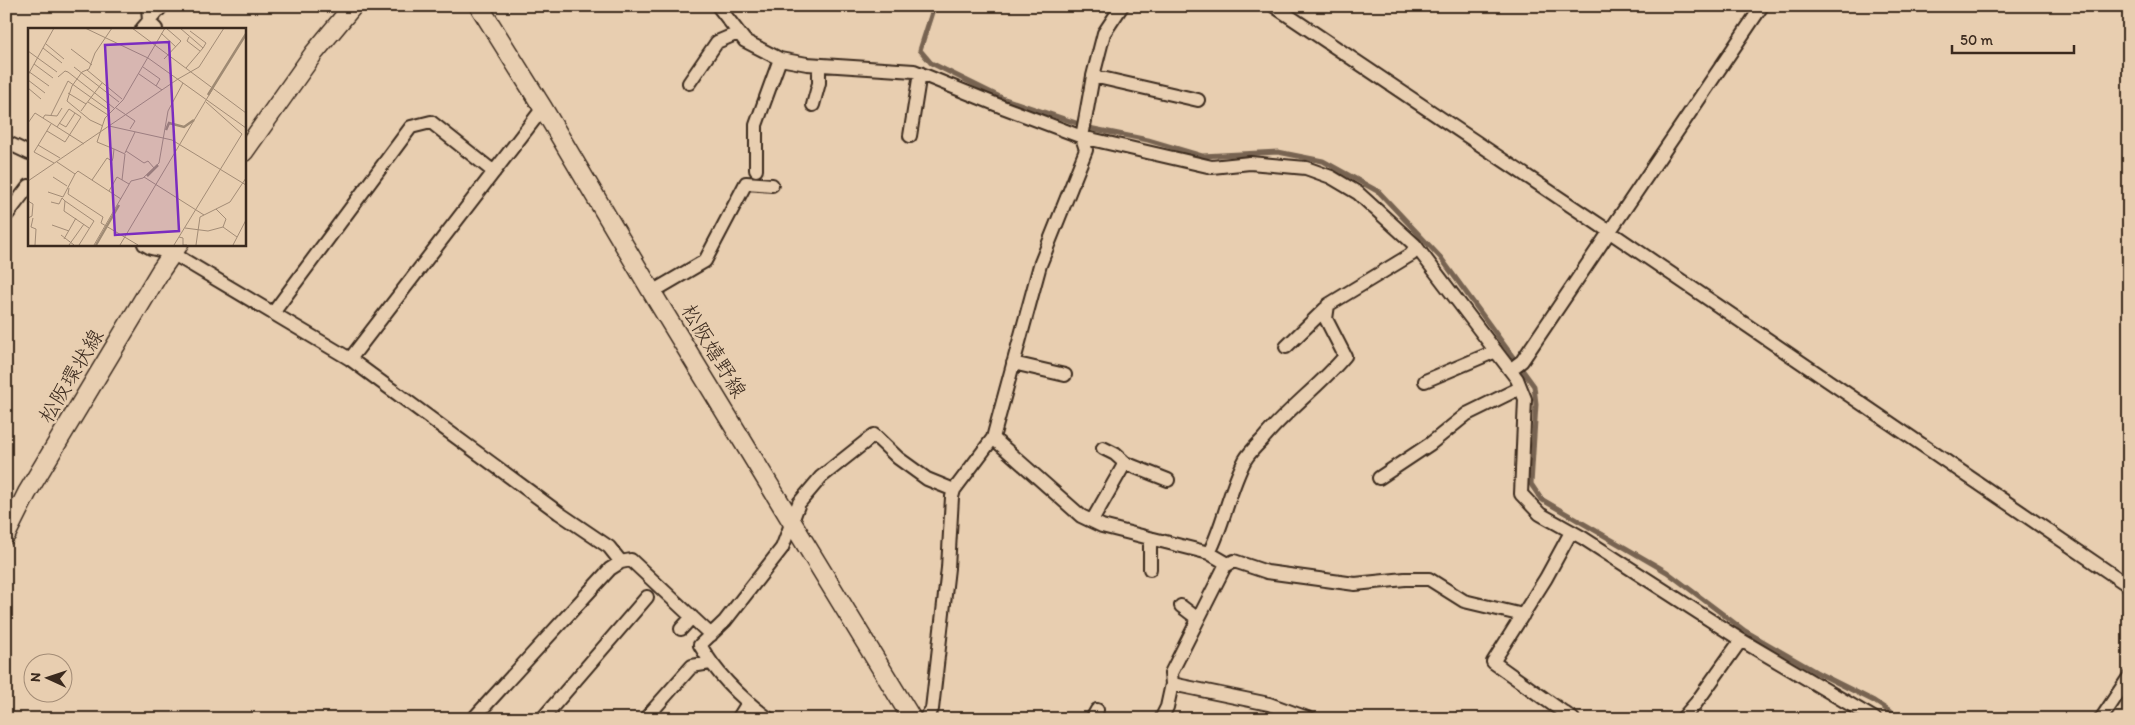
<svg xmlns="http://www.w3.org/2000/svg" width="2135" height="725" font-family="Itim,'Klee One',sans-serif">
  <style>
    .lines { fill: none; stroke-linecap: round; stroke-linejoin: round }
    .stream { stroke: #776451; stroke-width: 5 }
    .street-casing { stroke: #3b2a1e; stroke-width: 16 }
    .secondary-casing { stroke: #3b2a1e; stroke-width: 21 }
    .street { stroke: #e8ceb0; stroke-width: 12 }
    .secondary { stroke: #e8ceb0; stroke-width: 18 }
    .labels { text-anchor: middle; stroke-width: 5; stroke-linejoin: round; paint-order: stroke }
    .street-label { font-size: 21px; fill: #3b2a1e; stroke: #e8ceb0 }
    .inset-river { fill: none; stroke: #9f8a73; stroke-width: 2.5 }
    .inset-road { fill: none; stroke: #a38c76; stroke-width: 1 }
    .view { fill: #7b2cbf; fill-opacity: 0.15; stroke: #7b2cbf; stroke-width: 2.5 }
    .inset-edge { fill: none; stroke: #3b2a1e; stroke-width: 2.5 }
  </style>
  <rect width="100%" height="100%" fill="#e8ceb0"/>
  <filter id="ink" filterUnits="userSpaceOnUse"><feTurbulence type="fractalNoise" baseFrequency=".02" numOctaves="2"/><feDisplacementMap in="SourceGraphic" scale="10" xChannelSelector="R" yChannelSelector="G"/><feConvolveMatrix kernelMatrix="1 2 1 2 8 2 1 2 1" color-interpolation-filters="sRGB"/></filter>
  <g filter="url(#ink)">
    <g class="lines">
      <path class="stream" d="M934,6L920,50L931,63L1002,98L1094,129L1148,140L1202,156L1278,152L1323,161L1379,192L1441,258L1534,386L1536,404L1531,484L1541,499L1667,572L1745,631L1816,672L1874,701L1901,719"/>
      <g class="street-casing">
        <path id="street" d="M148,6L149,22L156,29
          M718,6L745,41L780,59L807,64L914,71L1005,108L1082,137L1212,167L1250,163L1306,168L1331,177L1358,193L1415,245L1517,379L1525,399L1521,494L1540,514L1583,538L1741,640L1875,719
          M1274,6L1610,232L2129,586
          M142,29L162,6
          M1093,76L1198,100
          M689,83L717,42L738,33
          M813,105L819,83V65
          M910,136L920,73
          M6,142L29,153
          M756,170V125L780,59
          M6,216L29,186
          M144,244L151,248L172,253L350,359L559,513L609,547L621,562L631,560L711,635
          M652,292L705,261L746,183L772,185
          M273,313L411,127L431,122L494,172
          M1286,347L1327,307
          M350,359L543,108
          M1013,363L1065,375
          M1510,370L1522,361L1762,6
          M1425,381L1496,351
          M993,438L1081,516L1102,526L1209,553L1228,564
          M1125,463L1168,480
          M1379,478L1430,444L1467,414L1520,388
          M1092,521L1125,463L1115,454L1103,448
          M1571,532L1546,578L1493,662L1573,719
          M1209,553C1224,524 1229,490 1245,460C1249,453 1256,446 1262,440C1287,409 1320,386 1345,356L1326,319L1328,305L1412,254L1415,245
          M1150,569V538
          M1181,606L1198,619
          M681,629L692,617
          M1172,684L1171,673L1225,566L1234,561L1267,572L1355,584L1405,579H1429L1464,601L1523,615
          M473,719L610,569L621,562
          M542,719L647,597
          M645,719L692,666L710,663
          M738,719L748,703
          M769,719C742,699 717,675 700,645L725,621L782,548L799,503L821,477L874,435L898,458L927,479L954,490
          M925,719L932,709L948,568L952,497L954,490L993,438L1040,265L1086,150L1082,137L1093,76L1104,33L1122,6
          M1092,719L1097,710
          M1161,719L1167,707L1172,684L1269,704L1310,719
          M1682,719L1696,703L1741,640
          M2101,719L2129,677"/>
      </g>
      <g class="secondary-casing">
        <path id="secondary" d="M479,6L543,108L656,299L912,719
          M244,152L314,53L353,6
          M6,535L27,493L161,270L179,244"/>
      </g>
      <use href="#street" class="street"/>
      <use href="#secondary" class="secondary"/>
    </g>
  </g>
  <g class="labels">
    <g class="street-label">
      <text transform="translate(714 351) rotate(59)" y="7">松阪嬉野線</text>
      <text transform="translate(71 376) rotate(-59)" y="7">松阪環状線</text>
    </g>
  </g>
  <g transform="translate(28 28)">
    <rect width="218" height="218" fill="#e8ceb0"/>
    <path class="inset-river" d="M180,67L218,6M138,102L141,95L156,99L166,92M119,148L130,137M68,217L91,177"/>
    <path class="inset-road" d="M57,0L120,30L218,100M104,0L218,85M152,0L175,20L158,40M162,3L178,15L175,20M133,5L148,19M161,9L159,13L172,23M18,16L36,31M15,20L34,35M43,21L64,37M0,23L29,44M136,31L153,13L138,0M6,36L25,50M46,39L91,74M115,39L132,51L128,58M59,42L94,71M0,43L21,58M111,46L134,62M0,47L26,0M30,49L37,43L40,44L86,80M150,51L171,39L196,0M0,52L17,65M0,60L13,71M40,65L58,76L53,83M60,74L80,87M58,76L74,55M88,80L107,93L102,101M23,87L40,53L82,83M15,90L17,87L29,88L34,80M0,95L7,85L56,116M31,95L38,99L47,85M23,96L6,124L26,135M75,98L62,92L39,73L44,58L54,44L61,41L67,25L84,0M81,98L144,112L218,157M19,103L37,114L53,89L41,81L29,99M10,117L32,130M86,121L97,126L94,152M98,123L116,135L120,133L126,140M97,125L107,104M47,146L50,143L93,171M25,149L39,158M116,149L176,187M64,152L79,130L84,133L85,130L86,121L69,114L77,90L95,72L137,0M0,153L150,51M41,160L40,166L75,189L73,195L110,217M81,163L89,149L101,156M20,164L35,169L47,146L29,134M0,173L5,176L4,188L0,190M23,174L31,176L34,170L37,173M188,181L198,191L195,199M5,190L3,199L8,201L7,217M24,197L41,203M157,200L180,203L195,199L209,209M33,207L46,217M151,209L155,210V217H159M36,211L48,190M41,217L56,196M51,217L66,193L37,173L36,183L61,200M66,217L103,153L115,150L131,135L140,83L155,55M92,217L184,62M146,217L214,106L178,74M168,217L172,189L202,174L218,150M205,217L218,192"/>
    <path class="view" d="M141,14L151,203L87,207L77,17Z"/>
    <rect width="218" height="218" class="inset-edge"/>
  </g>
  <rect width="2135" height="725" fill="none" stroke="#e8ceb0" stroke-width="25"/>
  <rect x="12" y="12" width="2110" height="700" fill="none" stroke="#3b2a1e" stroke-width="2" filter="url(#ink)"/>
  <g transform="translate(48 678) rotate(273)"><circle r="24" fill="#e8ceb0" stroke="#a38c76"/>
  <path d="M0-4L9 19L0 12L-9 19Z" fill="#3b2a1e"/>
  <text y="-8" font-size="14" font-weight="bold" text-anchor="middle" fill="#3b2a1e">N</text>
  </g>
  <path d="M1952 45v8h122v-8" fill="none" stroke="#3b2a1e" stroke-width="2.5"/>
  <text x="1960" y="45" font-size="15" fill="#3b2a1e" stroke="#e8ceb0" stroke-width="4" paint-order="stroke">50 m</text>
</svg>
